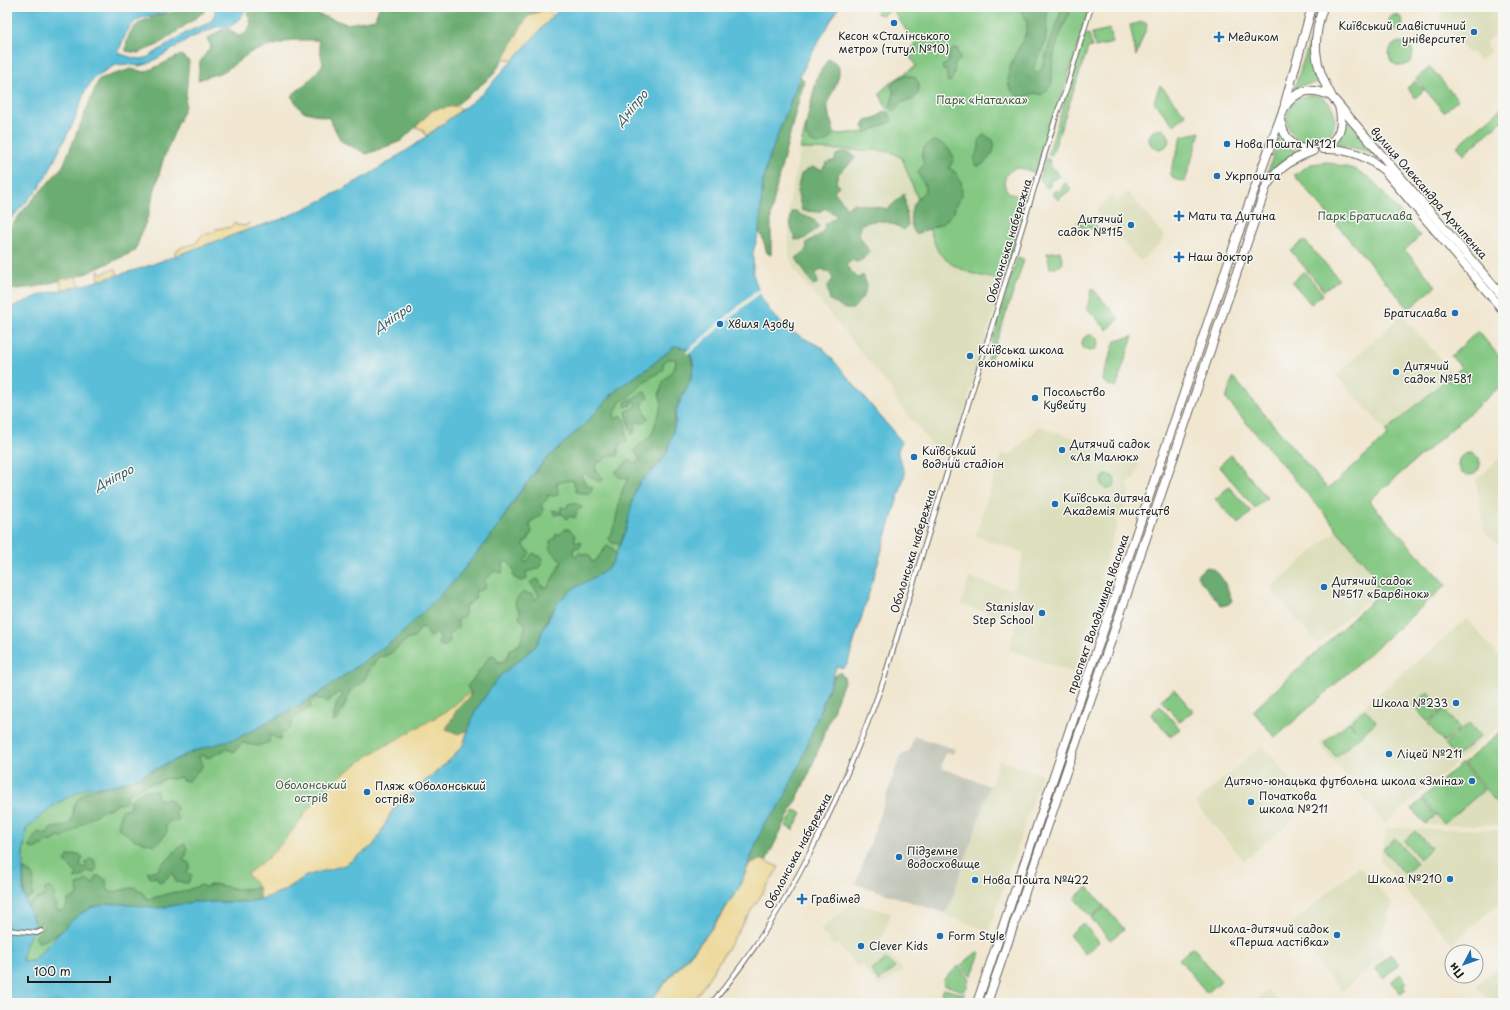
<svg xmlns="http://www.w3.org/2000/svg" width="1510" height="1010" font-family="'Playpen Sans',sans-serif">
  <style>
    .built { fill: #dcdebc }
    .industrial { fill: #c2c6b9 }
    .green { fill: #84c883; stroke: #507250 }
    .forest { fill: #6bac71; stroke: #446446 }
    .sand { fill: #eeda9e; stroke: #857b5d }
    .water { fill: #5abed8; stroke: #3b6d7a; fill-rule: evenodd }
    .pier { fill: #f1e7d1 }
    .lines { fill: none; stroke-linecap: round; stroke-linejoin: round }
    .pedestrian-casing { stroke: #67635b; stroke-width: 6 }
    .secondary-casing { stroke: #67635b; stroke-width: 10 }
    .pedestrian { stroke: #fff; stroke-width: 4 }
    .secondary { stroke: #fff; stroke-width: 8 }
    .poi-dot { fill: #1f6fb2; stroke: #f6f6f2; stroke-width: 1.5 }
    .labels { text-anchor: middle; stroke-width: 3; stroke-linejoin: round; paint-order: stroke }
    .poi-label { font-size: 11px; fill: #1c1c1c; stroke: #f6f6f2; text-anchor: start }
    .park-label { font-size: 11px; fill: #405840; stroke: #f6f6f2 }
    .street-label { font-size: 11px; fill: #1c1c1c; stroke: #f6f6f2 }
    .water-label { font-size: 12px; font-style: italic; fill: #355d67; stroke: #f6f6f2 }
  </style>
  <rect width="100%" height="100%" fill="#f6f6f2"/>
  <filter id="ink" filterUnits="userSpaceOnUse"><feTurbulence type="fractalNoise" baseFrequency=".025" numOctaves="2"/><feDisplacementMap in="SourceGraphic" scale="8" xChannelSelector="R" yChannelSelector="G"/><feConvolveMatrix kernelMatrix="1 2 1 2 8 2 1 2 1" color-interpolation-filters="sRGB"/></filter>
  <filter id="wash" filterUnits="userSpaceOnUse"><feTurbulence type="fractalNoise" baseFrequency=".012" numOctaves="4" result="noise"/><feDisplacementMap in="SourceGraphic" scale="16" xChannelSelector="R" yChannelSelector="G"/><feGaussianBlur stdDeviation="0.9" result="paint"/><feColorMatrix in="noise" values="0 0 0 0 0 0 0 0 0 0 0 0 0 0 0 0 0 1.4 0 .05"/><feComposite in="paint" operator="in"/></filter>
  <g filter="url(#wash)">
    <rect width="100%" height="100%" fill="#f1e7d1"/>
    <path class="built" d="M1448,7H1503V28L1485,43L1491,51L1480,61L1473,53H1469L1440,21V14Z
      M800,149L890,151L902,158L938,252L960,270L1003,281L955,442L942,452L938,453L894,398L895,394L795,271L789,256V207Z
      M1128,192L1164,235L1161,243L1140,261L1097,213V209L1111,196L1117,202Z
      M1402,315L1453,373L1386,431L1336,375Z
      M1040,426L1139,462L1134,480L1127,483L1130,490L1120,518L1115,520L1117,526L1100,579L1106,581L1093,622L1089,625L1074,673L1009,650L1017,621L961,605L969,578L1013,590L1024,553L975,536L1002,454L1009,456Z
      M1503,455V551L1485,531L1476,480Z
      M1337,530L1374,574L1377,592L1318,644L1270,588Z
      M1467,619L1503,661V723L1385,824L1319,744Z
      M1503,728V825H1425L1410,808Z
      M1263,745L1305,796L1306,808L1244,861L1195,803Z
      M999,760L1042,774L989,931L952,918L944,913L948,910Z
      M1387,828L1503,830V899L1452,944L1379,859Z
      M1359,866L1392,903L1379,942L1385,954L1342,991L1287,928Z
      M852,902L891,913L880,942L903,970L880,987L861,964L857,967L838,944L835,947L820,930Z
      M1503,962V996L1495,1003H1491L1476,985Z
      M1268,990L1280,1003H1253Z"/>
    <path class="industrial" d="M914,736L955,749L953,754L946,752L941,765L944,769L990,786L948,910L944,913L856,884L900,756L909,751Z"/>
    <path class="green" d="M879,7H1090L1064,90L1035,173C1030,171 1023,168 1017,168C1005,170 1000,185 1009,192C1014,196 1022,197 1028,199L1003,281C977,275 956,272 938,252L902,158L889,151L800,149L806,124L834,134L867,132L893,121L879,93L890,83L916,66L906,51L916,45L892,9L882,15L876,13Z
      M1387 23a8 8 0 1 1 16 0a8 8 0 1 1-16 0Z
      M1143,22L1147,24V26L1136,56L1130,25Z
      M1110,29L1113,43L1095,47L1092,33Z
      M1313,32L1311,52L1318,83L1303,85L1294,89Z
      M1089,34L1092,47L1088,48L1052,155L1048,154L1085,35Z
      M1389 54a12 12 0 1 1 24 0a12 12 0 1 1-24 0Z
      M1430,67L1458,100L1444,112L1416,79Z
      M1415,81L1424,90L1415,98L1407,88Z
      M1160,85L1186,115L1174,125L1154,102Z
      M1287 119a24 24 0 1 1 48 0a24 24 0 1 1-48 0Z
      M1503,107V120L1464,154L1457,146Z
      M1346,118L1380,159L1362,150L1336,144L1344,131Z
      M1149 139a10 10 0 1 1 20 0a10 10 0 1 1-20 0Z
      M1200,132L1185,182L1174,179L1170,173L1182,136Z
      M1279,134L1290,148L1298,152L1275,167L1266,179Z
      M1046,158L1050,160L1049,164L1060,176L1050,181V186L1047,188L1040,179Z
      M1327,162L1357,170L1372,180L1420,236L1405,250L1436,286L1409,309L1294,175L1311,164Z
      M1065,182L1071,189L1058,200L1052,193L1055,191H1060Z
      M1083,216L1088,217L1099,229L1081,227L1077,222Z
      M1304,240L1339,279L1324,291L1291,251Z
      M1060,251L1063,263L1060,266L1050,268L1047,253Z
      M1017,258L1024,260L989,364L986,363Z
      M1304,271L1323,294L1311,304L1292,282Z
      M1092,288L1119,319L1107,330L1087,308Z
      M1478,331L1503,361V384L1369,501L1446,585L1275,738L1253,711L1379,594L1377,592L1374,574L1337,530L1329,519L1226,399L1233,377L1328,489L1388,435L1386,431L1461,367L1451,356Z
      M1082 343a8 8 0 1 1 16 0a8 8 0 1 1-16 0Z
      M1133,336L1116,387L1106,384L1102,379L1115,341Z
      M686,348L616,555L463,745L262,899L55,936L51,943L33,961L22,960L30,911L24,898V861H22L26,830L10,811L258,728L309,699L457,578L617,389L660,358Z
      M1458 464a11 11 0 1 1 22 0a11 11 0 1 1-22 0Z
      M1231,455L1267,498L1255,508L1219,466Z
      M1101 482a7 7 0 1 1 14 0a7 7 0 1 1-14 0Z
      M1229,487L1252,512L1238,524L1215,499Z
      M1174,689L1193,711L1180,722L1161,700Z
      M1428,692L1443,709L1428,722L1413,705Z
      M1160,706L1180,729L1170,736L1151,714Z
      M1365,709L1376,722L1336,757L1324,743L1349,722L1355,729L1350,722Z
      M1444,710L1460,729L1444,742L1428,724Z
      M1469,723L1480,736L1456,757L1445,744Z
      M1503,730V807L1501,808L1464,763Z
      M1462,763L1484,790L1444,824L1422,798Z
      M1422,800L1435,816L1425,824L1412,809Z
      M795,810L802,813L793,830L786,826Z
      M1415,831L1431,848L1420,859L1404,841Z
      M1395,838L1417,863L1405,874L1383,849Z
      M1088,887L1104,906L1091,917L1074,898Z
      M1105,907L1124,929L1110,940L1091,918Z
      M1083,923L1099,942L1085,954L1069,935Z
      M1193,947L1221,981L1207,993L1179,959Z
      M978,951L980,953L972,975H970L961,965Z
      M1390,954L1399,964L1383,978L1375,968Z
      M887,959L895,968L879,981L871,971Z
      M959,966L969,979L967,987L964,991L944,985L943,980Z
      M1400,974L1407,983L1403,986L1406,990L1401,994L1391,982Z
      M943,989L965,994L954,1003H950L941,993Z"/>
    <path class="forest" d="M176,7H206L204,12L158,45L138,53L126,51C126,23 147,17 171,13Z
      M250,7H311V12L347,24L375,19L379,7H549L527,17L512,46L492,76L455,106L433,110L401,141L367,154L341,141L329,118L302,111L291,96L313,77L323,64L318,40H292L251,52L225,71L198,80L200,62L211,46L207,39L221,30L228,28L238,36L245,34L251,24L247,12Z
      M1019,7H1049C1045,19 1048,30 1045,42C1042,51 1036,59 1033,69L1035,72H1038L1042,68L1062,7H1072C1059,37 1051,50 1052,84L1042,95L1035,93C1028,96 1022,99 1015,94C994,77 1027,43 1027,26C1027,17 1021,14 1019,7Z
      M954,48L958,49V53L961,59L955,64L954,75L950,82L947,81V70L944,71L942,66L949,62L948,54Z
      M181,55L189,61L185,106L163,160L148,216L135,251L85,274L35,287L7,290V232L21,213L63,166L99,79L131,69L145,72Z
      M828,59C852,66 830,91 828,105C827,114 833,124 834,133C827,145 815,148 806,137V124L817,77Z
      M905,75L915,77L919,84V92L913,100L903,102L894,111L890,107L894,93L891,85L895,81Z
      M800,76L804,80L777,184L771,215V255L767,253L762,236L759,232L763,180L769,158Z
      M884,111L888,113L891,118L890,122L868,132L866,131L863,127L866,120L877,117Z
      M984,135L993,140C998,150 986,166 976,166C971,158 977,155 979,148C979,144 979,142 980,138Z
      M933,141C942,142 952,149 954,159L949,168L955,172L961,181L962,196L956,204L954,212L944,223L916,234C913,231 912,227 911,223C909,208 915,201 925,191C927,182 918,179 918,171L924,164L922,157L924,147Z
      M844,152L851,153L856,158L838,174L836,182L839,186L834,191L847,208L854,203L888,209L904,194L908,225L904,230C890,221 878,218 862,224L859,235L869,251C866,256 863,261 856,262L852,260L846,266L858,278L863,275L867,285L864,295L853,309H845L830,300L827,287L833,279L829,272L821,269L816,274L818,283L813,285L796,258L806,251L807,242C816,237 825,235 825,224L836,217V215L825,208L819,212L802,211L797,191L801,174L812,167L822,170L826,163L835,160L836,155Z
      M793,211H796L803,216L811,217L818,225V228L804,239L795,240V236C790,230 789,218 793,211Z
      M675,346L686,348C704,375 682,386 676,410C673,425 674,440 666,454C658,468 641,477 635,492C633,497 633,504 632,510C629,522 625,533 620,544L612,543L609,539C620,519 616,497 628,479L619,477L615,472L630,460L636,463L640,459L634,450L652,434L662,404L659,395L663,382L675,367L676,359H669L663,363L664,369L647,380L630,396L620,402L614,416L616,419L621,415L625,420L627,442L619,445L618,456L609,455L603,461L597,463L595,470L604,479L599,482L585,473L581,476L586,484L593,488L589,494L576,492L573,480L557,483L558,494L554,496L548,495V498L541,505L544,511L537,518L531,521L530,525L532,532L528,540L524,542V546L530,553L524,561L526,563L533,553L543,558C542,569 536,570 526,572L527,579L521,581L513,577L514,570L507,561L504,562L502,573L495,571L484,581L486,587L480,591L476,590L475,599L465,607V615L458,620V628L449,634L450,641L445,647L438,644L440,637L436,632L429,638L426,629L421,627L414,638C399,640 395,657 378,657L361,684L349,692C348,703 341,711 337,721L333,722L336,705L343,694L339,692L327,702L316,698L310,703L311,707L293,718L291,727L281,734V740L270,735L269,742L258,746L242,743L234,752L227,749L208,758L202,755L199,757L203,765L189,781L182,780L180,777L173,779L165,778L159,783C149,781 134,791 125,796L128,798C126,803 122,804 117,804C111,809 106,809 99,813C86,820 75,831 63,838L59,837L51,842L48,841L35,849L30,848L31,842L38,832L47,834L51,828L66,826L72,820L74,806L78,799L85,792L136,778L194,751L258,728L317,695L398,637L457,578L496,529L519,493L543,462L586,423L617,389L648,368Z
      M641,392H645L648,397L642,405L648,418L642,424L639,422L636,423L634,433L631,435L633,431L630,429L626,411L636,407L637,403L632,401L631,405L625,407L626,401L638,396Z
      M575,503L582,507L577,511L575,518L569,516L567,519L563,514L555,515L552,510L561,512V507L567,508L568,504Z
      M565,529H569L575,535V541L577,543L580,541L582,543L580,547L574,548L573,553L575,556L579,553L589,555L592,562L595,561L607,546L611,547L616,555L612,564L602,573L586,582L550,612L537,645L486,695L475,712L468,730L458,734L446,729L459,706L469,698L471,692L467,687L491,655L495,656L498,662L505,661L511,649L520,644L526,625L519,618L520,611L515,605L516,600L524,591L527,594H532L536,600L539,595L530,582L538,579L542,586L548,587L562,561L551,551L550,541L555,538L556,534H560Z
      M1207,567C1220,569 1228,588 1232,601L1229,604L1222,606L1198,578L1197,574Z
      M840,672L845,679L809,774L766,861L752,863L757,868V872L691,973L669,1003H649L667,980L708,933L739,888L764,824L780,805L797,769L834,676Z
      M150,790L157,791L158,799H170L177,808L175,815L179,818L177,822L170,821L166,825L167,832C163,836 160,842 155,845L135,840L118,828L121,810L129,808L131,800L141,791Z
      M185,844L187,849L185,853L187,855L183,860L189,863L190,867L187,872L192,876L188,883L176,882L172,872L163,882H159L157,877L150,878L147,872L158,870L162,863C172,859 174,848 185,844Z
      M79,854L83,857L80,865L85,868L87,867L85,863L90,859L94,860L97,868L94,873L88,871L81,877L74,879L77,874L65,862L68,856Z
      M25,869C41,881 30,882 33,896L25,901L23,872Z
      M97,875L106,880L108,891L114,892L134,887L143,892L146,898L149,899L174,892H182L201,885L205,887L214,884L237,889L259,888V896L262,899L248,902H194L159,908L108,904L83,912L55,936L53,935L46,940L38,942L35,936L42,929L44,924L41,921L39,926H35L28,906L30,903L45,895V888H51L55,894L53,899L57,904L56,909L61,911L66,908L68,900L78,895L77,885L81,884L87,879L91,883H94Z"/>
    <path class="sand" d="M548,8L553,17L514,61L504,58L527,17Z
      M455,106L463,109L426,136L423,130L416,127L433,110Z
      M234,222L236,225L245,226L249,223L250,229L175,256V252L182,247L195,244L203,234L212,233L216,229L232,227Z
      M116,269L118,275L99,281L98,270L103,274L109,270Z
      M76,276L80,286L62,289L60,280Z
      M470,692L469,698L459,706L446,729L458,734L468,730L463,745L451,759L393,809L378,840L369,850L345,865L293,884L283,891L262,899L259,896V888L247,874L269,857L286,839L317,798L342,775L371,754L447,711Z
      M762,860L779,867L699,993L690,1003H649C664,983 681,966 697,947C719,921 736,894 750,863Z"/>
    <path class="water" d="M7,7H174C163,19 143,11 132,25C125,32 122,44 118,53L133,58L141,59L148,57L189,31L207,24L212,20L215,13V7H246L241,18L231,26L216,27L191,38L148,64L139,66L125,64L113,66L94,78L85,91L75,119L47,175L39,188L7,223Z
      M561,7H839L811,54L800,76L769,158L763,180L759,232L753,252V274L760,295L771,313L792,332L823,348L901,441C902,446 897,447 898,453C899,461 903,467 905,474L847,665L843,668L837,666L836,668L802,759L783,800L777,810L764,824L739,888L708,933L667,980L649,1003H7V309L43,294L80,286L142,268L250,229L282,219L323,200L370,174L415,145L482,94ZM675,346L686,348L692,357L694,366L691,380L676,410L675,424L667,453L658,466L640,482L635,491L626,529L612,564L602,573L571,590L558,602L544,627L537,645L499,677L486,695L475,712L463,745L451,759L393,809L374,845L345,865L306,876L283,891L262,899L248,902H194L159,908L122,904H108L93,907L83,912L71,921L33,961L25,962L22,960L26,944L35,926L23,893V854L26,829L56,804L86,788L113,785L136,778L194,751L237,738L258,728L317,695L398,637L457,578L496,529L519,493L543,462L586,423L617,389L648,368Z"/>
    <path class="pier" d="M760,288L761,292L688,354L686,352Z"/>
  </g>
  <g filter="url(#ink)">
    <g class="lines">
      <g class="pedestrian-casing">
        <path id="pedestrian" d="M7,930L37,933L41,931
          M712,1003C792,908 842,794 884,679L1058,110L1066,90L1091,7"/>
      </g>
      <g class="secondary-casing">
        <path id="secondary" d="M1323,7C1312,41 1313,64 1331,95
          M1285,103L1312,7
          M1280,120C1284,138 1293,149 1312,151
          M1323,149C1347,148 1365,155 1384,170L1503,310
          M1323,149C1340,138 1344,126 1339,106
          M977,1003L1237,237L1284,108C1296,89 1312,87 1331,96L1503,297
          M987,1003L1266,187C1277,168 1293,158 1313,151"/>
      </g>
      <use href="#pedestrian" class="pedestrian"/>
      <use href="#secondary" class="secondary"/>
    </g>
  </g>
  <g class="poi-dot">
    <circle cx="894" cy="23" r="4"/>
    <circle cx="1474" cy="32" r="4"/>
    <path d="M1217 31h4v4h4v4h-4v4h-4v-4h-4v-4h4z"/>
    <circle cx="1227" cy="144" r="4"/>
    <circle cx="1217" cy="176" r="4"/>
    <path d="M1177 210h4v4h4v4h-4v4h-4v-4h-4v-4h4z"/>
    <circle cx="1131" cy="225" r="4"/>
    <path d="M1177 251h4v4h4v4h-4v4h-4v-4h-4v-4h4z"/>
    <circle cx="1455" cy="313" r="4"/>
    <circle cx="720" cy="324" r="4"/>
    <circle cx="970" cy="356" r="4"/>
    <circle cx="1396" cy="372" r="4"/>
    <circle cx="1035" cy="398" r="4"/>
    <circle cx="1062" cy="450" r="4"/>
    <circle cx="914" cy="457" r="4"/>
    <circle cx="1055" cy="504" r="4"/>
    <circle cx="1324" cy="587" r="4"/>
    <circle cx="1042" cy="613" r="4"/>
    <circle cx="1456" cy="703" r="4"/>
    <circle cx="1389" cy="754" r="4"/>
    <circle cx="1472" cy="781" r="4"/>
    <circle cx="367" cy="792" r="4"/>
    <circle cx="1251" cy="802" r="4"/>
    <circle cx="899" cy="857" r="4"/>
    <circle cx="1450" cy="879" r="4"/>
    <circle cx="975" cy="880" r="4"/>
    <path d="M800 893h4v4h4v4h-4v4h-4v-4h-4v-4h4z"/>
    <circle cx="1337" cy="935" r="4"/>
    <circle cx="940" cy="936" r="4"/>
    <circle cx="861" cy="946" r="4"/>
  </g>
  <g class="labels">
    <g class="poi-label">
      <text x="1466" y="30" text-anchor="end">Київський славістичний<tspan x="1466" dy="13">університет</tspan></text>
      <text x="894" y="40" text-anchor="middle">Кесон «Сталінського<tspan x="894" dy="13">метро» (титул №10)</tspan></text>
      <text x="1228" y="41">Медиком</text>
      <text x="1235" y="148">Нова Пошта №121</text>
      <text x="1225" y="180">Укрпошта</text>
      <text x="1188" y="220">Мати та Дитина</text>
      <text x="1123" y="223" text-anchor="end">Дитячий<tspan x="1123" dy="13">садок №115</tspan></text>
      <text x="1188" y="261">Наш доктор</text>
      <text x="1447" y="317" text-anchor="end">Братислава</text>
      <text x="728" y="328">Хвиля Азову</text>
      <text x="978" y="354">Київська школа<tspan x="978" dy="13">економіки</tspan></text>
      <text x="1404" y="370">Дитячий<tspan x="1404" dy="13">садок №581</tspan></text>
      <text x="1043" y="396">Посольство<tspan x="1043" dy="13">Кувейту</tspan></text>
      <text x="1070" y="448">Дитячий садок<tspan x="1070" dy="13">«Ля Малюк»</tspan></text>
      <text x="922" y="455">Київський<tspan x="922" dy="13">водний стадіон</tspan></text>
      <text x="1063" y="502">Київська дитяча<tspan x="1063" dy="13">Академія мистецтв</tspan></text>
      <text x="1332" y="585">Дитячий садок<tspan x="1332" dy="13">№517 «Барвінок»</tspan></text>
      <text x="1034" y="611" text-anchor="end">Stanislav<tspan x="1034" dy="13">Step School</tspan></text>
      <text x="1448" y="707" text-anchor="end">Школа №233</text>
      <text x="1397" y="758">Ліцей №211</text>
      <text x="1464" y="785" text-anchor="end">Дитячо-юнацька футбольна школа «Зміна»</text>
      <text x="375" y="790">Пляж «Оболонський<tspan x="375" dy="13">острів»</tspan></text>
      <text x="1259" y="800">Початкова<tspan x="1259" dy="13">школа №211</tspan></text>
      <text x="907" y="855">Підземне<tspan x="907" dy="13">водосховище</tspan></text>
      <text x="1442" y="883" text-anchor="end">Школа №210</text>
      <text x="983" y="884">Нова Пошта №422</text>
      <text x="811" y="903">Гравімед</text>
      <text x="1329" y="933" text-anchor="end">Школа-дитячий садок<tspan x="1329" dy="13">«Перша ластівка»</tspan></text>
      <text x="948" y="940">Form Style</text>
      <text x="869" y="950">Clever Kids</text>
    </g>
    <g class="park-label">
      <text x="982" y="104">Парк «Наталка»</text>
      <text x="1365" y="220">Парк Братислава</text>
      <text x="311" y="789">Оболонський<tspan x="311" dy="13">острів</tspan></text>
    </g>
    <g class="street-label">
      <text transform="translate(1429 193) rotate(49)" y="4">вулиця Олександра Архипенка</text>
      <text transform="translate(1009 241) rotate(-73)" y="4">Оболонська набережна</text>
      <text transform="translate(913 551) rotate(-73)" y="4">Оболонська набережна</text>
      <text transform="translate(1098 614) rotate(-71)" y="4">проспект Володимира Івасюка</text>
      <text transform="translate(798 851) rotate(-62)" y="4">Оболонська набережна</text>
    </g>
    <g class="water-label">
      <text transform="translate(632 108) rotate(-50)" y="4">Дніпро</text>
      <text transform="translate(393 318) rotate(-33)" y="4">Дніпро</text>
      <text transform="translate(114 478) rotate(-27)" y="4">Дніпро</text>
    </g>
  </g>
  <rect width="1510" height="1010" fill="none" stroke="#f6f6f2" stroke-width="24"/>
  <g transform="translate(1464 964) rotate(229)"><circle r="19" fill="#f6f6f2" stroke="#9f9f9c"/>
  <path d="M0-3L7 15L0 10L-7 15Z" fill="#1f6fb2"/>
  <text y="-6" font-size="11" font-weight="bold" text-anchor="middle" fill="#1c1c1c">Пн</text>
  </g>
  <path d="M28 976v6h82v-6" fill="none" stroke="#1c1c1c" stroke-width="2"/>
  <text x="34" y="976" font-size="12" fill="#1c1c1c" stroke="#f6f6f2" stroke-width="3" paint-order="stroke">100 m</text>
</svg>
